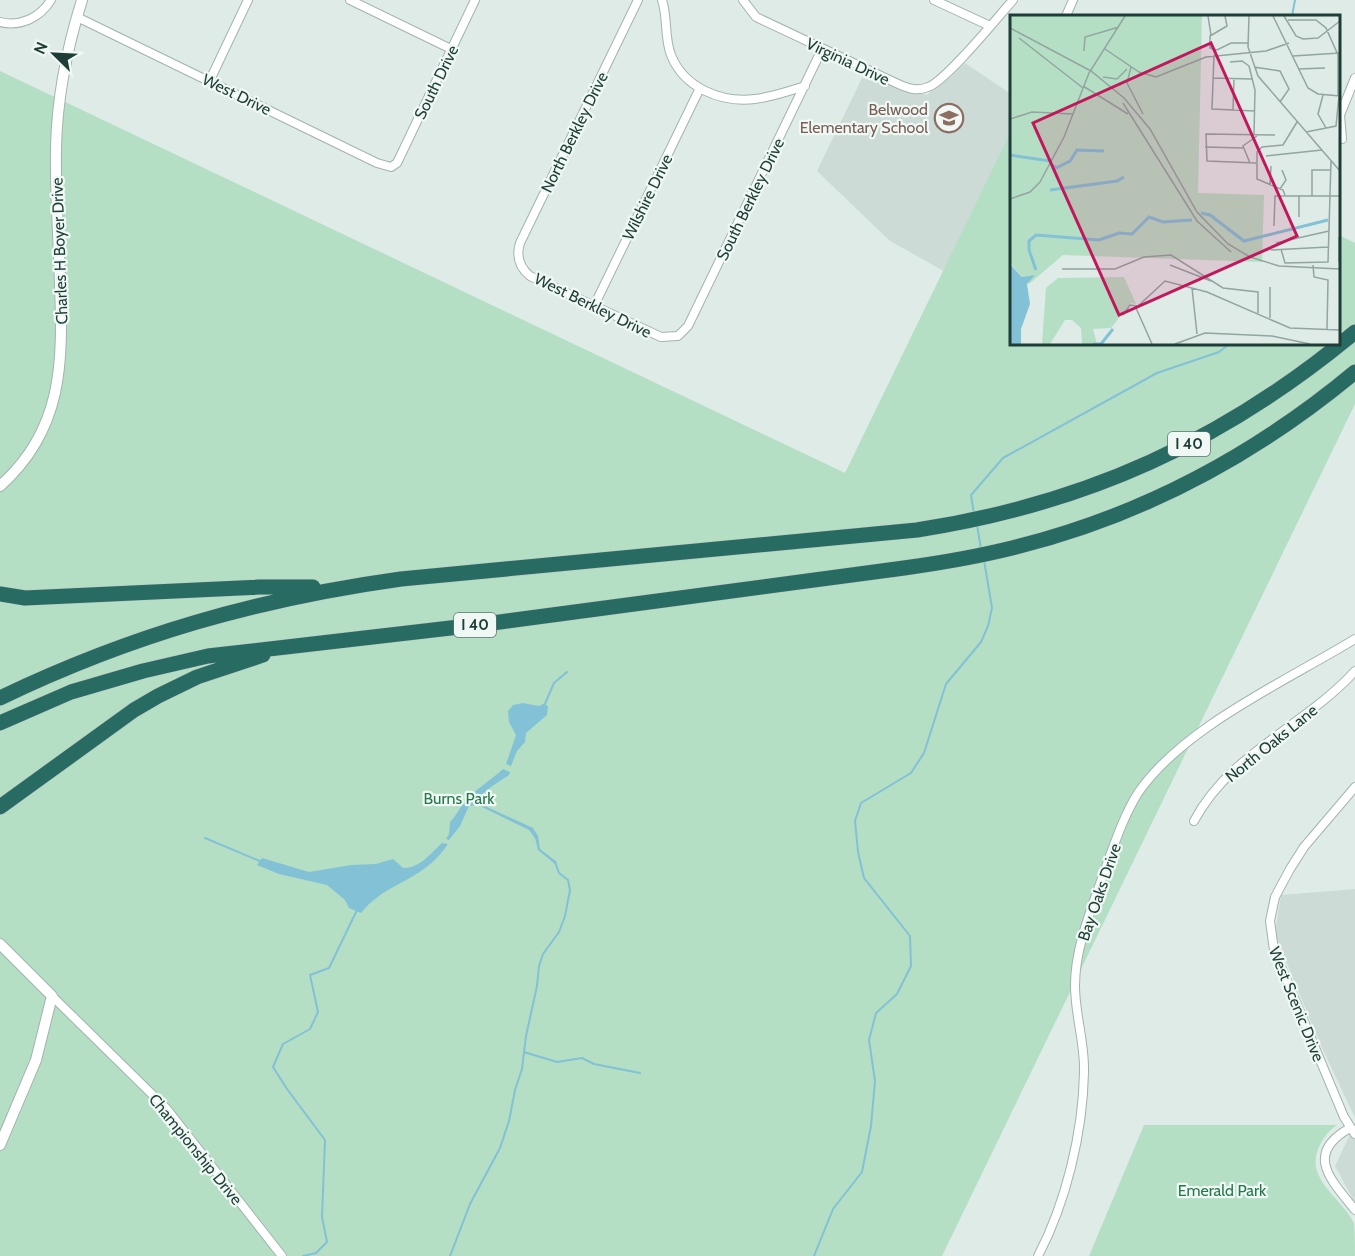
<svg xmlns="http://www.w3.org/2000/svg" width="1355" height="1256" font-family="Cabin,sans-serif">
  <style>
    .built { fill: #cddbd6 }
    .green { fill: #b5dfc4 }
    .water { fill: #82c1d6 }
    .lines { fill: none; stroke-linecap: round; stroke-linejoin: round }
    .stream { stroke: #82c1d6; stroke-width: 2 }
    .minor-casing { stroke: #a2b3af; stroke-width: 10 }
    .tertiary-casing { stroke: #a2b3af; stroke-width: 12 }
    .motorway-casing { stroke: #bcc5c3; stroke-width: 16 }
    .minor { stroke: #fff; stroke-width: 8 }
    .tertiary { stroke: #fff; stroke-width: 10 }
    .motorway { stroke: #286b63; stroke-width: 15 }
    .labels { text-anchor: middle; stroke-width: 4.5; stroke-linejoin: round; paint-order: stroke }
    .shield { fill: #eff8f4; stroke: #5d7570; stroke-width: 1.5 }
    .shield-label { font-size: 15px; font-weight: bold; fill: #1f3d37 }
    .street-label { font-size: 16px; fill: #1f3d37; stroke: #eff8f4 }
    .education-label { font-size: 16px; fill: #785e54; stroke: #eff8f4; text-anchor: end }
    .park-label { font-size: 16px; fill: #26774c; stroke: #eff8f4 }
    .inset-river { fill: none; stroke: #82c1d6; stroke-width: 3 }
    .inset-road { fill: none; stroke: #92a5a1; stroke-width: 1.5 }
    .view { fill: #c2185b; fill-opacity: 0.15; stroke: #c2185b; stroke-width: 3 }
    .inset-edge { fill: none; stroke: #1f3d37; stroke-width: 3 }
  </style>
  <rect width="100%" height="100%" fill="#dfebe7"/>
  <path class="built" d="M965,63L1011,94V161L949,274L890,241L817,171L862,78L927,95Z
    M1355,889V1118L1318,1039L1275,934L1281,895Z
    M1355,1124V1203L1335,1166Z"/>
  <path class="green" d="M0,71L845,473L1011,131L1012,344H1338L1339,235L1355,243V404L942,1256H0Z
    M1144,1125H1337C1328,1131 1323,1138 1319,1147C1304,1179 1342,1198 1354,1223C1355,1232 1355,1246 1355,1256H1089Z"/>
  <path class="water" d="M523,703L539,706L543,704L548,706L547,715L526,733L525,742L517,751L511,766L506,764L516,735L509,722L508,711L513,705Z
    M503,769L510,772L509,775C497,783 484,790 476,802L533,828L538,836L540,849L557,862L555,864L538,850L535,838L529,830L478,805L469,806L460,826L449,840L446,839L449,834L450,822C457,815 461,805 468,798C479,787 492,779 503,769Z
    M442,843L448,844C443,851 436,860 429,865C406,884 381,888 361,913L349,908L345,900L327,885L279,874L257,865L262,858L309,872L351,865L376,864L393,859L403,868C420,868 430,854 442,843Z"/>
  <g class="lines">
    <path class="stream" d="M1292,16L1295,0
      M974,514L971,495L1003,458L1157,373L1219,352L1229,344
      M977,525L981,549
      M544,706L554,683L567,672
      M205,838L262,862
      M524,1052L557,1062L582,1058L594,1064L640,1073
      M303,1256L316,1253L327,1242L322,1217L325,1140L287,1089L273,1067L283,1044L310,1029L318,1012L310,975L329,968L357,910
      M450,1256L470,1204L500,1148L509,1121L515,1090L522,1069L526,1036L537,986L539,966L543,954L559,932L565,916L570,890L568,880L559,873L555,862
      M814,1256L833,1209L862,1172L871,1126L875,1081L869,1040L876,1013L897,994L911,966L910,936L864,878L858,852L855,821L861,803L911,773L924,753L946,684L981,642L988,626L992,608L984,560"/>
    <g class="minor-casing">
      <path id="minor" d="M350,0L451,49
        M638,0L520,243C516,256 519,267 530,276L661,337L678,336L688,326L822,49
        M662,0C668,18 664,37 671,55C684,88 721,103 755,99C772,97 789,91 805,86
        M743,0L756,17L896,83C907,88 916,92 928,87C946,81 997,18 1013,0
        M934,0L990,26
        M1066,16L1073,0
        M77,17L377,163L391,167L397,163L475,0
        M0,22C20,27 40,18 51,0
        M210,80L248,0
        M1342,139L1340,115L1355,78
        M594,306L700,88
        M1355,787L1304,847L1290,869L1275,897L1270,921L1274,950L1344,1117L1355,1134
        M1194,821C1230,753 1305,726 1355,671
        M52,996L166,1108L282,1256
        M1350,1128C1303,1154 1332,1181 1355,1210
        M1038,1256C1066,1203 1083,1132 1084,1072C1085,1043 1075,1015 1075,986C1075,950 1089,915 1101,881C1111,854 1122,818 1138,793C1183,727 1288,680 1355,639"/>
    </g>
    <g class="tertiary-casing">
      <path id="tertiary" d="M0,486C63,430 63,363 60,285C59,239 55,193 56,148C57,97 67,48 82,0
        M0,944L52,996L36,1060L0,1145"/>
    </g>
    <g class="motorway-casing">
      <path id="motorway" d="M0,594L25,598L259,587H313
        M0,698C131,635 257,599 401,579L917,530C1086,504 1224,441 1355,332
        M0,723L71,692L143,671L208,656L485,624L904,568C940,563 976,557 1012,548C1139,517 1254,456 1355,372
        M0,807L134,710L158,696L197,677L263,655"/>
    </g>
    <use href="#minor" class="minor"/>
    <use href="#tertiary" class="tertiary"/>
    <use href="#motorway" class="motorway"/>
  </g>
  <defs>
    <g id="school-ring" transform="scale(1.5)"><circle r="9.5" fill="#eff8f4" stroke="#8d6e63" stroke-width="1.5"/><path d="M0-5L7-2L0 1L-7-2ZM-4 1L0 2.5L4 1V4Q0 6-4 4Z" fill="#8d6e63"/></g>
  </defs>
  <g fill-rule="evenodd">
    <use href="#school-ring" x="949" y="118"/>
  </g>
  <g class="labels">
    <g class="shield">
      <rect x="1168" y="432" width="42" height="24" rx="4.5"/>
      <rect x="454" y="613" width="42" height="24" rx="4.5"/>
    </g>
    <g class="shield-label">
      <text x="1189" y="449">I 40</text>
      <text x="475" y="630">I 40</text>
    </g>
    <g class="street-label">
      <text transform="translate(848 61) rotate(25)" y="6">Virginia Drive</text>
      <text transform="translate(436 82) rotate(-64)" y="6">South Drive</text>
      <text transform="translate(237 94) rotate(26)" y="6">West Drive</text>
      <text transform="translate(574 132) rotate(-64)" y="6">North Berkley Drive</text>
      <text transform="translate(647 197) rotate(-64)" y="6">Wilshire Drive</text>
      <text transform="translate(750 199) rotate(-64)" y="6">South Berkley Drive</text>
      <text transform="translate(59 251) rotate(-92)" y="6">Charles H Boyer Drive</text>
      <text transform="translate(593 305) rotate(26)" y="6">West Berkley Drive</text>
      <text transform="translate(1271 743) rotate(-39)" y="6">North Oaks Lane</text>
      <text transform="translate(1099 892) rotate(-71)" y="6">Bay Oaks Drive</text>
      <text transform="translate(1297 1004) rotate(68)" y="6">West Scenic Drive</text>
      <text transform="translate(196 1149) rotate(51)" y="6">Championship Drive</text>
    </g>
    <g class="education-label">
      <text x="928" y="115">Belwood<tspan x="928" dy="18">Elementary School</tspan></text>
    </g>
    <g class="park-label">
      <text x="459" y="804">Burns Park</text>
      <text x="1222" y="1196">Emerald Park</text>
    </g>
  </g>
  <g transform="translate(1010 15)">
    <rect width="330" height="330" fill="#dfebe7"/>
    <path d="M0,1H192L188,178L254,180L252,247L53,240L19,269L0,248ZM114,262L126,289L121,288L101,313L83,314L87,329H72L71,313L62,305H55L40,329H32L36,273L48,263Z" fill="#b5dfc4"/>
    <path d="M0,249L12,262L25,260L17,269L20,289L11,314V329H0Z" fill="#82c1d6"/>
    <path class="inset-river" d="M0,140L40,146M42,150L46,153L60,146L67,135L94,136M40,175L107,166L114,162M191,198L200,200L234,226L318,205M19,235V226L26,220L89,225L109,218L122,219L139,202L153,207L182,205M19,235L26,255M83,329H91L103,314"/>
    <path class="inset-road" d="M198,1L201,20M215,1L217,11L200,21V33L207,35L221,28H238M239,1L238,32L248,61L330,156M263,1L298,73L308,79L330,81M274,1L286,21L293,24L308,23L330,6M278,5H306L316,13L328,40V81M0,13L81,56L114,83L140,114L187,197L218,229L240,242L269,251L330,254M9,23L73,73M95,34L129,57L146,62L196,42L256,36L279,28M74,36L75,22L109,12M204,40L202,94L245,96M283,41L330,38M220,47L232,46L239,51M239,51L245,75L244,120M121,52L117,68L133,99M244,52L270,56L279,74L270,87M288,54L315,53M93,62L107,64L117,54M203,63L242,64M73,71L118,99M313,80L308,99L316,113M113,88L187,206L221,237M223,95L224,64M0,104L22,97L63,99M296,117L326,111L329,81M195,132L233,133M256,141L312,135M240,148L233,131L247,121M246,148L197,146L196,119L265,120M260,170L261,151M270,174L276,165L272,155M275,180L273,175L247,164V137L252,132L273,130L287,107M302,181V155H320M0,184L20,177L30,167L54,122L79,58L115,1M289,202V180M264,211L265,181H330M266,228L319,216M271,234L275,248L318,247L321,146M261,235L318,232M329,247V222M160,250L201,266M303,250L304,262L318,265L317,314M52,254H105L134,242L161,240L213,273L248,277V298M182,273L187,319M113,300L120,290L127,291M260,303V272M142,329L126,293L155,266L197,277L280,313L330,315M165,329L195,318L262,321L300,329"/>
    <path class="view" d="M201,28L287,221L109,300L23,108Z"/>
    <rect width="330" height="330" class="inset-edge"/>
  </g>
  <g transform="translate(54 54) rotate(294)" stroke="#eff8f4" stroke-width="4.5" paint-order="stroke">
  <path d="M0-4.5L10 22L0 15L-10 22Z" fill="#1f3d37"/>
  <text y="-9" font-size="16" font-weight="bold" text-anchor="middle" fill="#1f3d37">N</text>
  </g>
</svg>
